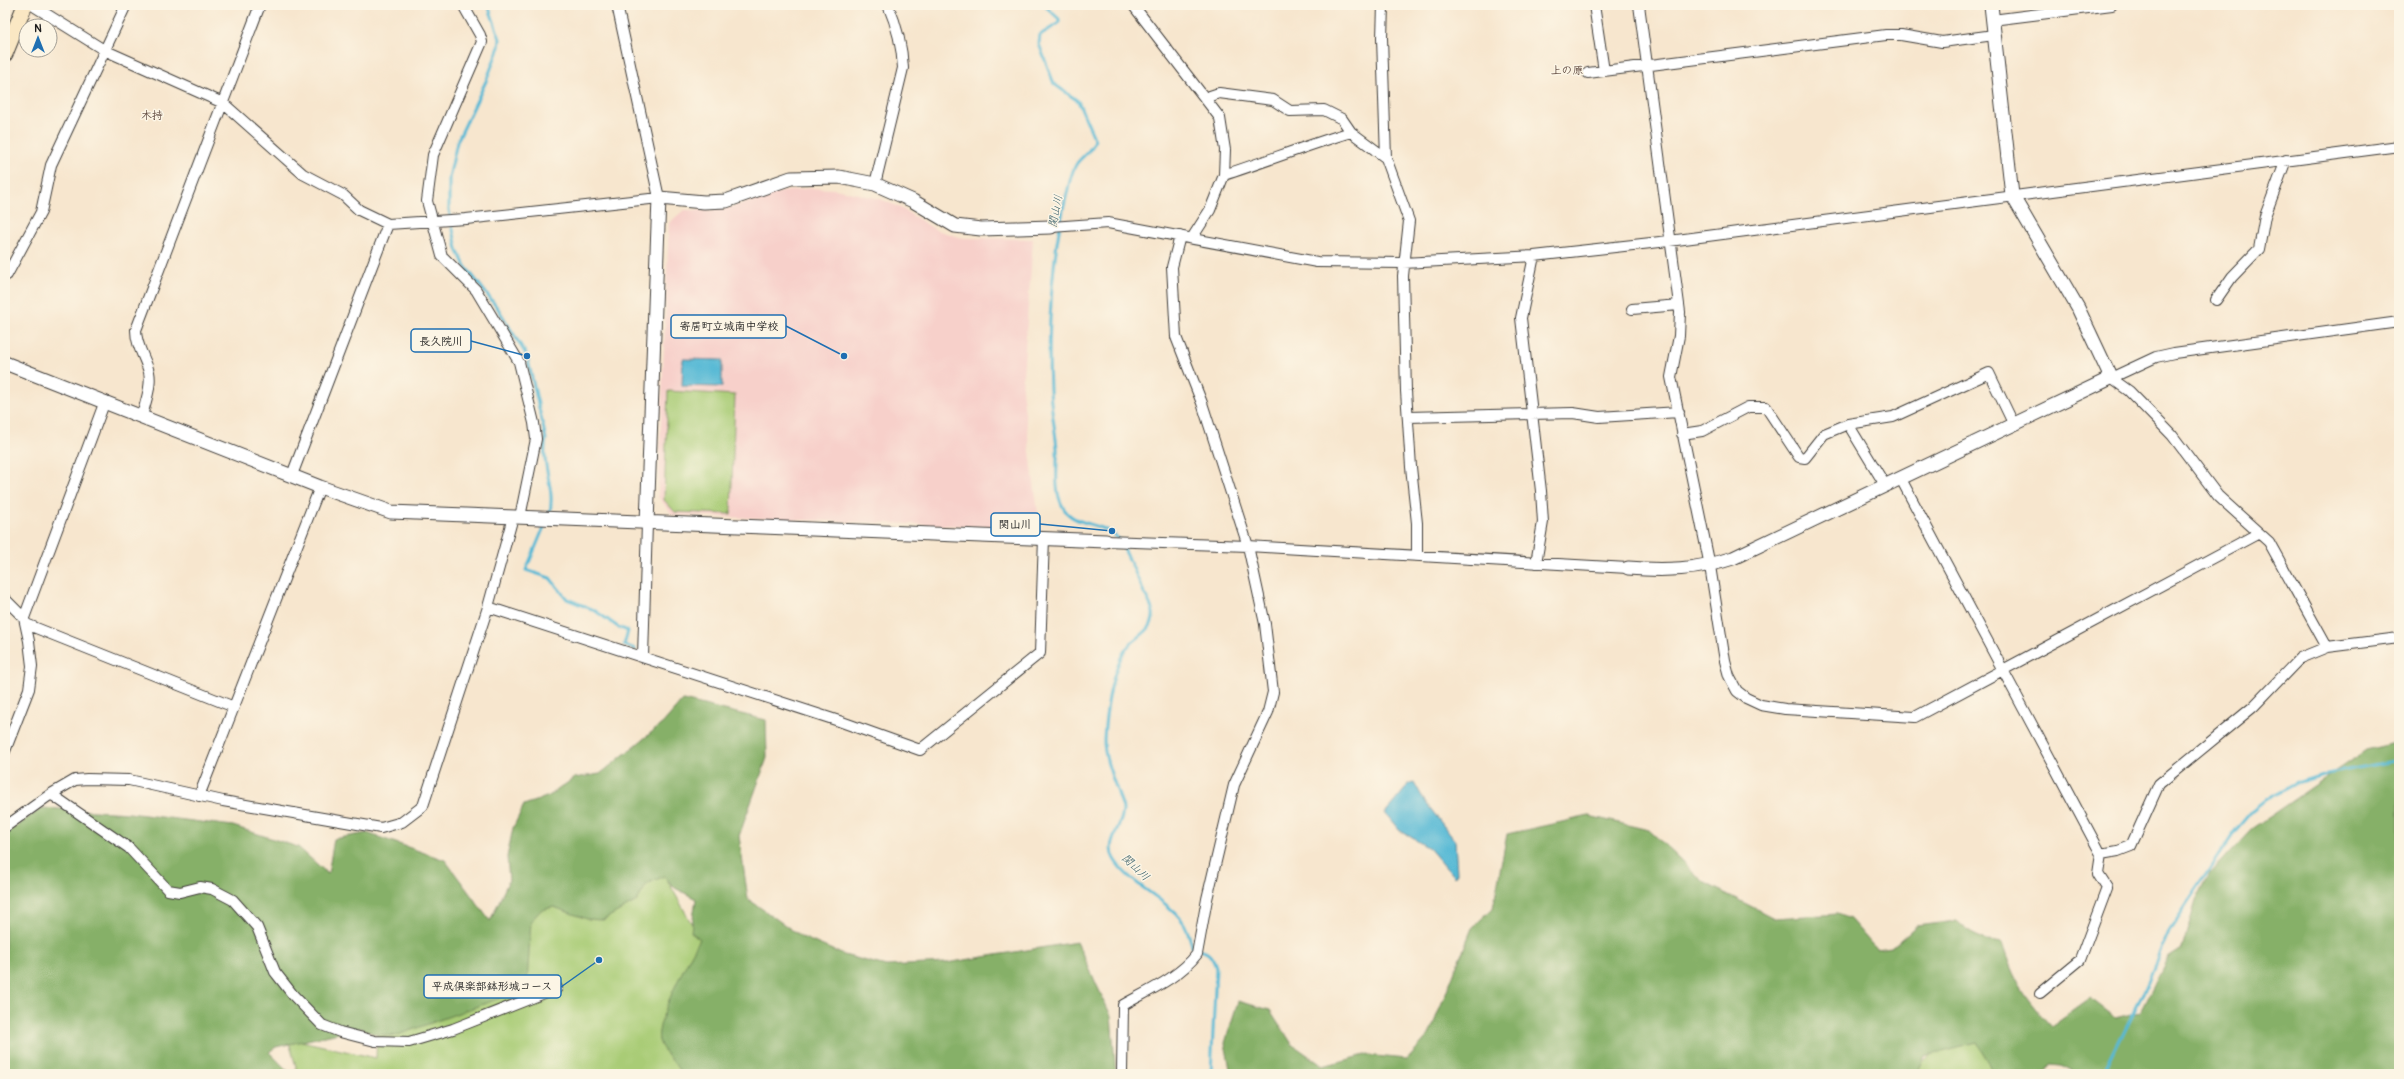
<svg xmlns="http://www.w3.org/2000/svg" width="2404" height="1079" font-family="Pangolin,'Klee One',sans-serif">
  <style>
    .built { fill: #f7d0ca }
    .green { fill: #a9cc76; stroke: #627449 }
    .forest { fill: #86b067; stroke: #516642 }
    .water { fill: #56b9d5; stroke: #396a78 }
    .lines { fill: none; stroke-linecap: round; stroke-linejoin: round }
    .stream { stroke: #56b9d5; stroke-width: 3 }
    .minor-casing { stroke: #3d3a37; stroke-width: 12 }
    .tertiary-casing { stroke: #3d3a37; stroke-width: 15 }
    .secondary-casing { stroke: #3d3a37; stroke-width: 17 }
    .minor { stroke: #fff; stroke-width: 10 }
    .tertiary { stroke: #fff; stroke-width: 13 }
    .secondary { stroke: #fae7c3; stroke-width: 15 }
    .labels { text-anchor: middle; stroke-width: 3; stroke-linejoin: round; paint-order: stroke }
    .neighbourhood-label { font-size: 11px; font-weight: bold; fill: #614a40; stroke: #fcf5e5 }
    .water-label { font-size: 11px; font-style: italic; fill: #335b66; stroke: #fcf5e5 }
    .leader { fill: none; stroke: #1f6fb2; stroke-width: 1.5 }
    .callout-dot { fill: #1f6fb2; stroke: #fcf5e5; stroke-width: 1.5 }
    .callout { fill: #fcf5e5; stroke: #1f6fb2; stroke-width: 1.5 }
    .callout-label { font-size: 11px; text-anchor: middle; font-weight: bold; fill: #1c1c1c }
  </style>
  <rect width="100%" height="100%" fill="#fcf5e5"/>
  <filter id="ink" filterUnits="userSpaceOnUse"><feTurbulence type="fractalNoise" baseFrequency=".025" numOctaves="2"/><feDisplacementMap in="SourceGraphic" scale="8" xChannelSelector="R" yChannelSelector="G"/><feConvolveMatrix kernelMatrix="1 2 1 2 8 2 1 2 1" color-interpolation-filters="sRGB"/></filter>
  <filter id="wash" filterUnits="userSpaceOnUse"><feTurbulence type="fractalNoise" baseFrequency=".012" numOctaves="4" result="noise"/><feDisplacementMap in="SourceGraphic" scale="16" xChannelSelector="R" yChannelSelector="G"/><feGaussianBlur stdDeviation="0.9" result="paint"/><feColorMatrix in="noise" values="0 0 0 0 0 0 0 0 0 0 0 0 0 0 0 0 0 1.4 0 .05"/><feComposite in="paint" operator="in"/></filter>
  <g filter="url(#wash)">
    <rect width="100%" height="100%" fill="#f7e6ce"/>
    <path class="built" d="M810,188L835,189L880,199L897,206L936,230L962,238L1033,239L1022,390L1040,529L673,515L658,497L669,223L684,210H711L735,206L775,193Z"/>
    <path class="green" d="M668,391L735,395L731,514L675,512L664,500Z
      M662,870L700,939L695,1074H298L288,1038L376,1058L378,1015L525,911Z
      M1970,1020L1993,1069L1992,1074H1909Z"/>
    <path class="forest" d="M683,700L766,720L767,758L739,836L748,899L802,937L844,955L886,966L946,963L1077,942L1111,1016L1116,1074H681C675,1061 664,1055 659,1041C654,1022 689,958 700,939L691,932L696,899L675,888L664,876L647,884L637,901L603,920L587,919L554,907L541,910L531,921L527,983L522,990L395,1036L374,1034L361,1028L276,1047L269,1052L288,1071V1074H5V834L42,808L129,813L233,826L298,847L328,874L334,839L367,833L445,860L490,921L509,880L507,857L513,828L524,805L549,796L574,778L600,774L663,723Z
      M2399,742V1074H2077L2061,1066L2050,1065L2045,1074H1996L1977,1043L1925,1056L1917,1074H1231L1225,1043L1238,1001L1270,1010L1292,1044L1323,1066L1365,1055L1407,1059L1429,1035L1472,928L1493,908L1507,834L1589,816L1649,830L1705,883L1774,918L1838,914L1850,919L1876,949L1892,947L1916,926L1956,921C1970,935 1983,940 2002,943C2014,981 2024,997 2051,1026L2090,998L2116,1018L2140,1012L2168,957L2182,948L2196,901L2210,873L2251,829L2366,750Z"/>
    <path class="water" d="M683,359L722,360V387L682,386Z
      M1414,782L1424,800L1455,841L1457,873L1454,877L1429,848L1399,830L1385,813L1410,783Z"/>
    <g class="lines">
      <path class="stream" d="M488,5L500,39L499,47L487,79L457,142L449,178V210L457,249L465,266L499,310L527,356L546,439C540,465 557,490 549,515
        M1044,5L1059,19V23L1040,35L1039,44L1054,84L1078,101L1095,140C1092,151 1084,154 1077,163C1072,170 1070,180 1068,189C1052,248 1047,329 1050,390C1051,410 1055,428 1057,448C1058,467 1053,490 1063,507C1073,528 1107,521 1119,540
        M546,522L526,570L550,578L567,599L594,610L618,627L628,631L624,645L635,649
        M1121,544C1130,559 1135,573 1142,588C1145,596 1152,605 1153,613C1155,633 1132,637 1124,652C1111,673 1105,716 1104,740C1104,758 1112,776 1118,793C1119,798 1123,805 1123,810C1123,826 1104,843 1114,859C1128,883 1168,900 1183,922C1188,929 1190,940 1193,948C1207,951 1212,954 1216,968L1211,1074
        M2103,1074L2143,993L2170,929L2234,832L2252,811L2266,800L2297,783L2327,774L2399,760"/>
    </g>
  </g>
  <g filter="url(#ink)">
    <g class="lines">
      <g class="minor-casing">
        <path id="minor" d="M32,5L104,50L223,103L303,174L343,195L359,210L388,224L466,219L659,198L617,5
          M463,5L480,35L482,42L433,155L427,201L442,256L476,290L519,362L534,423L536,439L520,517
          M1133,5L1220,118L1225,150L1224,175L1210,210L1192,238
          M1383,5L1382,38L1386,158L1409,221L1403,276L1406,391L1411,467L1417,523V556
          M1594,5L1604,71
          M1639,5L1680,312L1679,336L1671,377L1710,566L1725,661L1729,676L1737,691L1746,698L1761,705L1785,709L1915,717L2259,533
          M1992,20L2112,5
          M1588,73L1886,35H1901L1942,42L1994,35
          M1207,97L1219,93L1273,100L1290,111L1324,110L1342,119L1351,132L1386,158
          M1224,175C1267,161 1308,145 1351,132
          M875,184L903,68C902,45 897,26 888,5
          M1051,227L1108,223L1317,262L1403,263L1534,256L1669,241L2399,146
          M1534,256L1521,318L1541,491L1543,522L1536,563
          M5,275H7L41,212L51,165L126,5
          M2216,300L2232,277L2259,249L2265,216L2286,160
          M1632,309L1679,305
          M2111,378L2129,391L2172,435L2218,496L2269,542L2327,647
          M2111,378L2156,357L2174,353L2399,322
          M142,416C145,403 152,386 149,372C145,357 136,346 136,330L260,5
          M1408,417L1573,413L1599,417L1679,412
          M1682,434L1702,431L1748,407H1766L1799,457L1805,458L1824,434L1848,424
          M292,475L388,224
          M1901,479L2101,854L2098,874L2107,888L2080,960L2040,993
          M1885,485L1848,424L1893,417L1989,373L2014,425
          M1106,541L1248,546L1628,568
          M5,599L24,618L29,641L32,666L29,689L5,751
          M488,607L839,721L920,750L1040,653L1044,538
          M24,618L105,401
          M26,624L234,707
          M643,657L647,523
          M51,794L129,848L168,890L180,892L200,887L212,889L233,900L257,927L275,972L293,995L322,1025L340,1032L375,1041L409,1042L453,1029L557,988
          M199,796L320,487
          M5,827L51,794L75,780L87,779L129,780L223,801L381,828L402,822L423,806L488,607L513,517
          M2101,854L2118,851L2131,846L2159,784L2253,707L2300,658L2327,647L2399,638
          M1122,1074L1123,1005C1148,991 1180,977 1197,954L1207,899L1234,785L1268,712L1273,692L1265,624L1248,546L1202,403L1176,337L1172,267L1180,236"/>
      </g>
      <g class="tertiary-casing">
        <path id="tertiary" d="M5,363L320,487L391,512L1106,541
          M647,523L659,198L704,202L726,201L791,178L839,177L875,184L913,201L955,226L981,229L1051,227
          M1628,568C1665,571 1697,570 1733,558L2111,378L2078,308L2012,195L1991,5"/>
      </g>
      <g class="secondary-casing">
        <path id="secondary" d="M5,54L25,5"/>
      </g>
      <use href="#minor" class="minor"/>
      <use href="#tertiary" class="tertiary"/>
      <use href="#secondary" class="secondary"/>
    </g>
  </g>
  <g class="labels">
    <g class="neighbourhood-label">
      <text x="1567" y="74">上の原</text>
      <text x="152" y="119">木持</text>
    </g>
    <g class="water-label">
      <text transform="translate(1055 211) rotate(-79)" y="4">関山川</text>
      <text transform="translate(1136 867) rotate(44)" y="4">関山川</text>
    </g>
  </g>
  <path class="leader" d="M844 356L786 326M527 356L471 341M1112 531L1040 524M599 960L561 987"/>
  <g class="callout-dot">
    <circle cx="844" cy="356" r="4"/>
    <circle cx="527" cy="356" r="4"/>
    <circle cx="1112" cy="531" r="4"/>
    <circle cx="599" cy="960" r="4"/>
  </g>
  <g class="callout">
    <rect x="671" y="315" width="115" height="23" rx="4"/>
    <rect x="411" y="329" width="60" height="23" rx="4"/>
    <rect x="991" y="513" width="49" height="23" rx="4"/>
    <rect x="424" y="975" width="137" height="23" rx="4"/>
  </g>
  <g class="callout-label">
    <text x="729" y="330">寄居町立城南中学校</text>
    <text x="441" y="345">長久院川</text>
    <text x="1015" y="528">関山川</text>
    <text x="492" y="990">平成倶楽部鉢形城コース</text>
  </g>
  <rect width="2404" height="1079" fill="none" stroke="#fcf5e5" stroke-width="20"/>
  <g transform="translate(38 38)"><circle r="19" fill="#fcf5e5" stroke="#a29e95"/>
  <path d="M0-3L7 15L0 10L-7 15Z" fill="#1f6fb2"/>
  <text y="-6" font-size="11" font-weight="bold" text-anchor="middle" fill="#1c1c1c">N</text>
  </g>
</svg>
